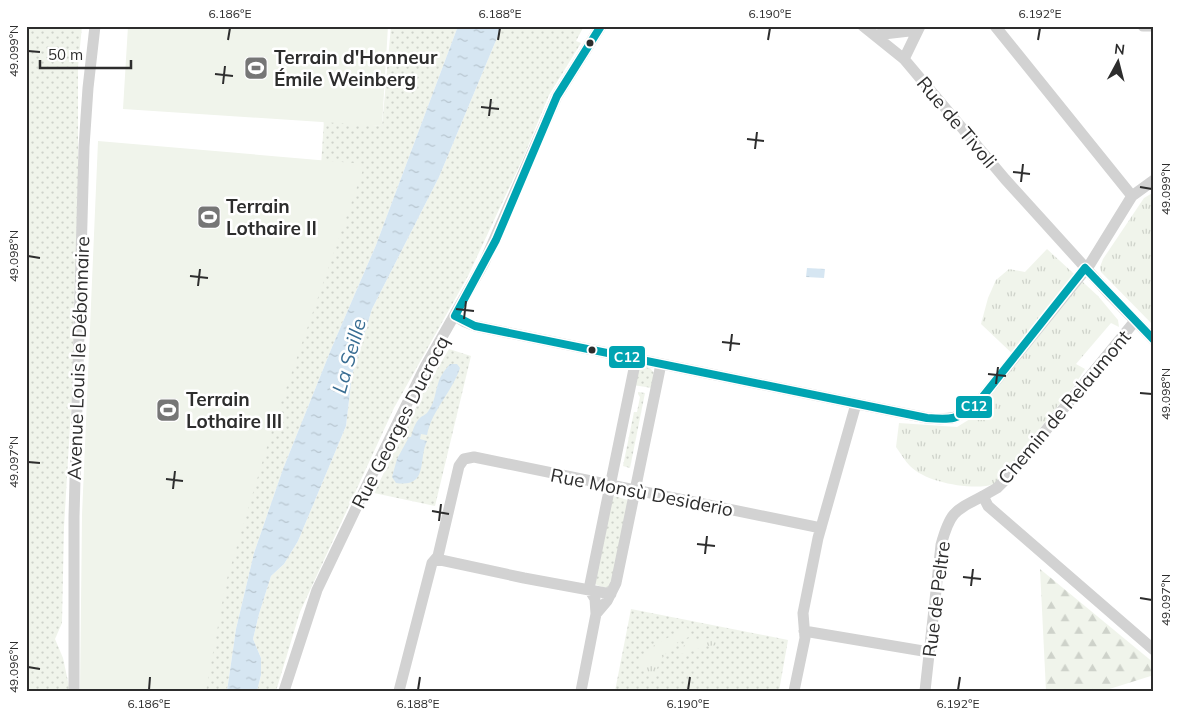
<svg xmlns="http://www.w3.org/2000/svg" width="1180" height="717" font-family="Mulish,sans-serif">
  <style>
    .grass { fill: url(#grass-dots) }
    .forest { fill: url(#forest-firs) }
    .park { fill: url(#park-tufts) }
    .pitch { fill: #f0f4eb }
    .water { fill: url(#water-ripples) }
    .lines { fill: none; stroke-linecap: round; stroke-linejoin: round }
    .minor { stroke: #d2d2d2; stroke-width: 11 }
    .bus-1-casing { stroke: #fff; stroke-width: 11 }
    .bus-1 { stroke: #00a4b2; stroke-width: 8 }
    .ticks { fill: none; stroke: #2d2d2d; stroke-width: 2 }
    .bus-dot { fill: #2d2d2d; stroke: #fff; stroke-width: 2 }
    .labels { text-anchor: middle; stroke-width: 5; stroke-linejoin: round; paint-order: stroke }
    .poi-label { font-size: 19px; font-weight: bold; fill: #2d2d2d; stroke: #fff; text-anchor: start }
    .street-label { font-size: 19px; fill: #2d2d2d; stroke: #fff }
    .water-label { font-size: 20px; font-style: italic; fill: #396d92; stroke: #fff }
    .line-badge { stroke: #fff; stroke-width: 2 }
    .badge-label { font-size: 14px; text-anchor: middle; font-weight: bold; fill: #fff }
    .neatline { fill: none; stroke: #2d2d2d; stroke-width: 2 }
    .ticks-label { font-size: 12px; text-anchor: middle; fill: #2d2d2d }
  </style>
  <defs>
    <pattern id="grass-dots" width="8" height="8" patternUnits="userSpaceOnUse" patternTransform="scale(1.25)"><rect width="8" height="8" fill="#f0f4eb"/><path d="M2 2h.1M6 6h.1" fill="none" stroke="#ced2ca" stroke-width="1.8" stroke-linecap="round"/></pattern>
    <pattern id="forest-firs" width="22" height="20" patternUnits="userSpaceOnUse" patternTransform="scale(1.25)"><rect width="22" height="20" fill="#f0f4eb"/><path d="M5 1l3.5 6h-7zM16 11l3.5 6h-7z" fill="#ced2ca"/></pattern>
    <pattern id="park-tufts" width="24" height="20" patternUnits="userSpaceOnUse" patternTransform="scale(1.25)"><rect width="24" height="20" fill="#f0f4eb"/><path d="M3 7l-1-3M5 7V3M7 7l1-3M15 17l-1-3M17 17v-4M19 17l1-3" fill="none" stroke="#ced2ca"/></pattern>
    <pattern id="water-ripples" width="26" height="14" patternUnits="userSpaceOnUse" patternTransform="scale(1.25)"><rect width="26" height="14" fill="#d6e6f2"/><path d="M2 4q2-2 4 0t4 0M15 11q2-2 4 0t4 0" fill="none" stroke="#b8c6d0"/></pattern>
  </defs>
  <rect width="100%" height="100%" fill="#fff"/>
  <path class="grass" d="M26,26H82L78,67V186L72,393L64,527L62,623L55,639L63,658L70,691H26Z
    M391,26H458L376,245L332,347L283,469L254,553L236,629L227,691H203L217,512L314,275L324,120L382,126Z
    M502,26H584L576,41L581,43L549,95L524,156L468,276L394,408L300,612L276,691H257L261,675V658L253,639L259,614L271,576L284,564L298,541L346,426L352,375L372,309L439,177Z
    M449,349L471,356L435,506L374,493L423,393Z
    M643,367L650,368L654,373L652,388L633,385L639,368Z
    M638,392L645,393L630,468L623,466L634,412H637L640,397L638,394Z
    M614,496L628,500L612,584L607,588L599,586L595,584L612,497Z
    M631,609L788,640L779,691H615Z"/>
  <path class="forest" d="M1040,569L1154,663V675L1103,691H1046Z"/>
  <path class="park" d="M1154,192V326L1101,272L1100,267L1103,259L1144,198Z
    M1047,249L1098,296L1118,320L1119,327L1111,323L1076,364L1085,369L1074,386L995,484C974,491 926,483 910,466C905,461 901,454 896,447L899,423L957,427L978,414L1018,359L981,324L988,298L996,280L1009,269L1025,272Z
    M687,627L691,636C670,645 661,656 653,678L638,663L653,646Z
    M710,638L722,639L720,645L706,646L683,654L680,653L677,650L691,641Z"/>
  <path class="pitch" d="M128,26H388L382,126L123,109Z
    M98,141L365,164L276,417L226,582L206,691H80L82,515Z"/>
  <path class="water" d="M458,26H502L439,177L372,309L352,375L346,426L298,541L284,564L271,576L259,614L253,639L261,658V675L257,691H227L236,629L254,553L283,469L332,347L376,245Z
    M807,268L825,269L824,278L806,277Z
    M450,364H457L460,368C452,392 432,410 427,435L421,434L420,439L427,441C418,459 429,488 396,483L392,477L397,459L409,437H411C413,431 414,423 421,417C424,415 427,414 429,410C435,401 435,393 438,384C440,376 445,370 450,364Z"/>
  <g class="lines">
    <path class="minor" d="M863,26L904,59L1005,179L1112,297L1154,340
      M995,26L1132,196
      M1143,26H1154
      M875,35L918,30
      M904,59L920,26
      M455,316L465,322L475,326L927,418C950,420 959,419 977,404L1090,264L1132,196L1154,180
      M1135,321L1006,479L997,488L983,496L988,506L1154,650
      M436,559L524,578L611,594
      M596,614L607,601L616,583L661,364
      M804,631L929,652
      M74,691V517L84,147L88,88L95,26
      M284,691L317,590L368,483L425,367L484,263L557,96L601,26
      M399,691L432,563L438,556L459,466L464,459L474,457L821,528
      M581,691L596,614L595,599L589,589L636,359
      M794,691L805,638L803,613L818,538L856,404
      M925,691L941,545C950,512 954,511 983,496"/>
    <g class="bus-1-casing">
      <path id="bus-1" d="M1085,268L1154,340
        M455,316L475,326L927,418C951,420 958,420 977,404L1085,268
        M455,316L496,240L557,96L601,26"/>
    </g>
    <use href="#bus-1" class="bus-1"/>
  </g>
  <path class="ticks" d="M228,40L230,28M498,40L500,28M768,40L770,28M1038,40L1040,28M28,51L40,52M215,74L233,76M223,84L225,66M481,107L499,109M489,116L491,99M747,139L764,141M755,149L757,132M1013,172L1030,174M1021,182L1023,164M1140,187L1152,189M28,256L40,258M190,276L208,278M198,286L200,269M456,309L474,311M464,319L466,301M722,342L740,344M730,351L732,334M988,374L1006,376M996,384L998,367M1140,393L1152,394M28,462L40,463M166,479L183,481M173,489L175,471M432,511L449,514M439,521L441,504M697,544L715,546M705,554L707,536M963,577L981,579M971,586L973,569M1140,598L1152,600M28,667L40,669M149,690L150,677M418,690L420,677M688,690L690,677M958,690L960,677"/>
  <defs>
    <g id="stadium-square" transform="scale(1.25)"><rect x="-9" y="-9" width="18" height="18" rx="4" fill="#767676" stroke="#fff"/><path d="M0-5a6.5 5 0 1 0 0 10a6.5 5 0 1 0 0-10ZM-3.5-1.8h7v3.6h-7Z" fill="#fff"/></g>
  </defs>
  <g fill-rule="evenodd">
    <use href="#stadium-square" x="256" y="68"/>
    <use href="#stadium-square" x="209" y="217"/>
    <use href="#stadium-square" x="168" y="410"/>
  </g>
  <g class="bus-dot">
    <circle cx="590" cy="43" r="4.5"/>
    <circle cx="592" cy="350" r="4.5"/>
  </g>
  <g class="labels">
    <g class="poi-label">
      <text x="274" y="64">Terrain d'Honneur<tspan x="274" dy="22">Émile Weinberg</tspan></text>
      <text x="226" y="213">Terrain<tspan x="226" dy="22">Lothaire II</tspan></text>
      <text x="186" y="406">Terrain<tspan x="186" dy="22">Lothaire III</tspan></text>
    </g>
    <g class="street-label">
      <text transform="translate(957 122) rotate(50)" y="7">Rue de Tivoli</text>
      <text transform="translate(78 358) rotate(-88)" y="7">Avenue Louis le Débonnaire</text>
      <text transform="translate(1064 407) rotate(-50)" y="7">Chemin de Relaumont</text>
      <text transform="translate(400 422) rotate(-63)" y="7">Rue Georges Ducrocq</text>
      <text transform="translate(642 492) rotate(11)" y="7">Rue Monsù Desiderio</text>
      <text transform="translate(936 599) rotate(-83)" y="7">Rue de Peltre</text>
    </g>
    <g class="water-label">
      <text transform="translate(349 356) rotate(-74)" y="7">La Seille</text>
    </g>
  </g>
  <g class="line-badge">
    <rect x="608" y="345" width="38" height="24" rx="5" fill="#00a4b2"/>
    <rect x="955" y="395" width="38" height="24" rx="5" fill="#00a4b2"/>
  </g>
  <g class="badge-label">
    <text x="627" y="362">C12</text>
    <text x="974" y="411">C12</text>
  </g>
  <rect width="1180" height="717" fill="none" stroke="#ffffff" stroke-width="55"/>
  <g transform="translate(1118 62) rotate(7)" stroke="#ffffff" stroke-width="4" paint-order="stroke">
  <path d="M0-4L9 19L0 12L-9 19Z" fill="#2d2d2d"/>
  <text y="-8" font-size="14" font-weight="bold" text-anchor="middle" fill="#2d2d2d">N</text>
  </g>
  <path d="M40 60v8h91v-8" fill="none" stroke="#2d2d2d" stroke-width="2.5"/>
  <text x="48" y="60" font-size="15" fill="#2d2d2d" stroke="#ffffff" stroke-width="4" paint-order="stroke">50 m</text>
  <rect x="28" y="28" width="1124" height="662" class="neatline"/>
  <g class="ticks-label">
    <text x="230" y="18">6.186°E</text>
    <text x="500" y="18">6.188°E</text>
    <text x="770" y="18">6.190°E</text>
    <text x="1040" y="18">6.192°E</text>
    <text transform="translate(14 51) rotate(-90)" y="4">49.099°N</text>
    <text transform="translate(1166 189) rotate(-90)" y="4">49.099°N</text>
    <text transform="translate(14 256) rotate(-90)" y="4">49.098°N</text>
    <text transform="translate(1166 394) rotate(-90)" y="4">49.098°N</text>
    <text transform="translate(14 462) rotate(-90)" y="4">49.097°N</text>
    <text transform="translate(1166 600) rotate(-90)" y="4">49.097°N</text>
    <text transform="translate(14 667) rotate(-90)" y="4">49.096°N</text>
    <text x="149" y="708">6.186°E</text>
    <text x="418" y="708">6.188°E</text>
    <text x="688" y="708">6.190°E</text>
    <text x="958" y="708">6.192°E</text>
  </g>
</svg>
